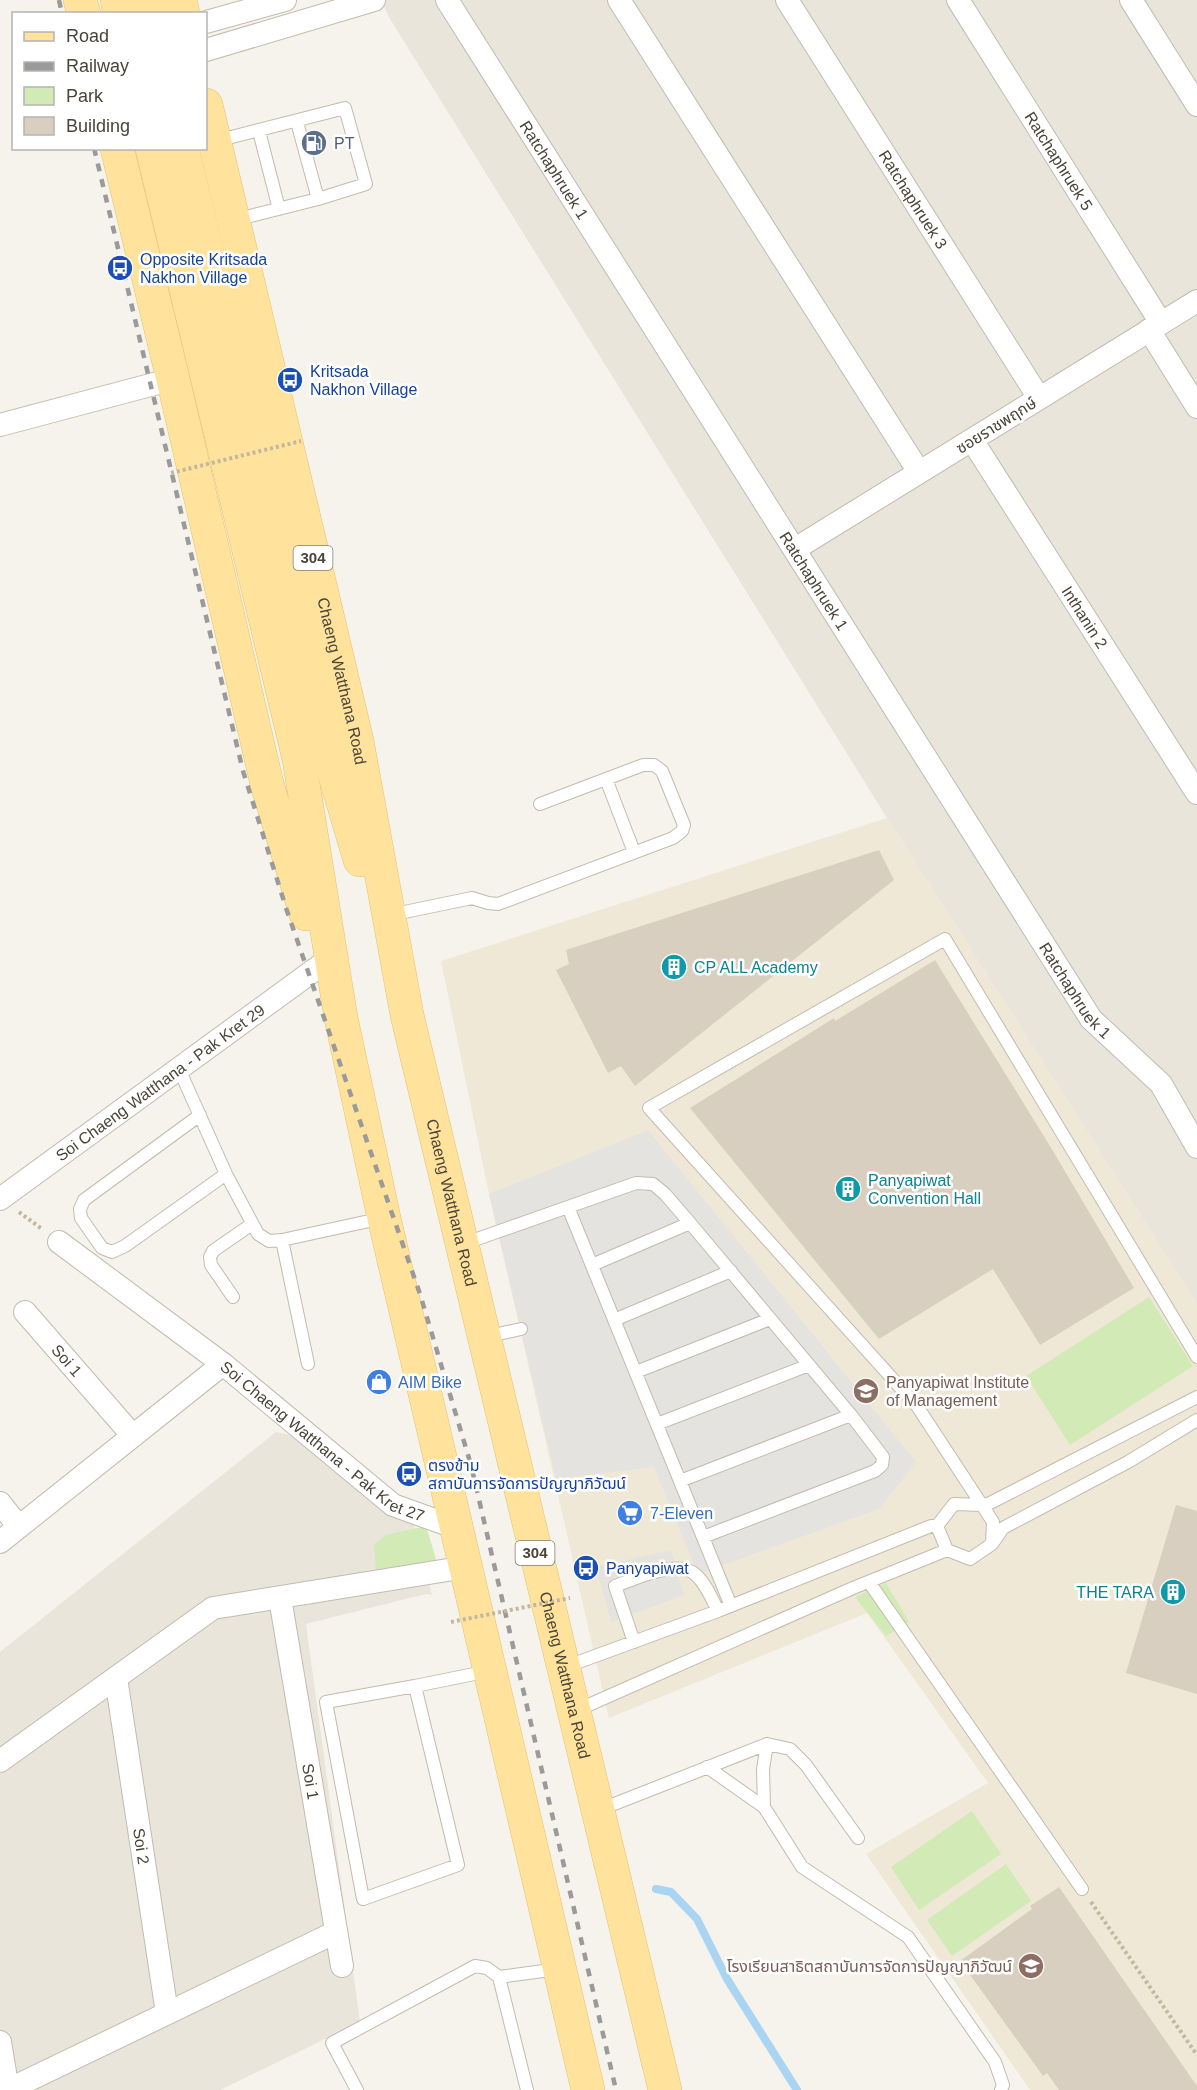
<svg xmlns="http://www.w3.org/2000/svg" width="1197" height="2090" font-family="Helvetica,'Noto Sans Thai',sans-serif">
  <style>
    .residential { fill: #eae5da }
    .education { fill: #efe8d6 }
    .green { fill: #d2eab5 }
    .parking { fill: #e5e3e0 }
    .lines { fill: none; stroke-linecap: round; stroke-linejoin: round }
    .stream { stroke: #a9d4f2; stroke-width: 8 }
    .building { fill: #d8cfc1 }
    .service-casing { stroke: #c2bbae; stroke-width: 14 }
    .minor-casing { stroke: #c2bbae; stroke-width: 24 }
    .primary-casing { stroke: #e6c16a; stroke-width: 34 }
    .path { stroke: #c4b79f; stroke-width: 4; stroke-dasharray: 3 3; stroke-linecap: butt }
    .service { stroke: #fff; stroke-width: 12 }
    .minor { stroke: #fff; stroke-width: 22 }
    .primary { stroke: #ffe39c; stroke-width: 33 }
    .rail { stroke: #9a9a9a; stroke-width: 4.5; stroke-dasharray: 8 8; stroke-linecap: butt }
    .path-bridge { stroke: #c4b79f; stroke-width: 4; stroke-dasharray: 3 3; stroke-linecap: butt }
    .labels { text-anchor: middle; stroke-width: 5; stroke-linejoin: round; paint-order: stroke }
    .shield { fill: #fff; stroke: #817c74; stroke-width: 1.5 }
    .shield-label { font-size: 15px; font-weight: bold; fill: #4b4439 }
    .service-label { font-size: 16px; fill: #4e5e75; stroke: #fff; text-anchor: start }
    .street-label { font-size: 16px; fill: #4b4439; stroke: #fff }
    .transit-label { font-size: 16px; fill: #164399; stroke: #fff; text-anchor: start }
    .culture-label { font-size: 16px; fill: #0d838f; stroke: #fff; text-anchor: start }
    .shop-label { font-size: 16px; fill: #366cbe; stroke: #fff; text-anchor: start }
    .education-label { font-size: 16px; fill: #785e54; stroke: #fff; text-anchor: start }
  </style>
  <rect width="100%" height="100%" fill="#f6f3ec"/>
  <path class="residential" d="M381,0H1197V1304L887,818L390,19Z
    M276,1432L295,1436L413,1521L432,1595L426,1594L306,1624L360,2022L220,2090H0V1652Z"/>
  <path class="education" d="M887,818L1197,1304V2090H1030L866,1854L988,1783L867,1613L609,1718L489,1194L441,961Z"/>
  <path class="green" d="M1149,1297L1193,1366L1070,1445L1026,1376Z
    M426,1526L439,1569L376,1572L374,1544L386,1535Z
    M886,1583L909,1622L886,1636L855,1597Z
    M972,1811L1001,1854L919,1910L891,1867Z
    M1006,1864L1031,1901L952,1956L927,1920Z"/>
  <path class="parking" d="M648,1130L916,1462L879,1509L698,1574L654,1467L556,1479L489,1194Z
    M671,1550L684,1595L611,1622L596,1567Z"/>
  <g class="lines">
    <path class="stream" d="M656,1889L671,1892L697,1919L727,1979L797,2090"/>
  </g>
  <path class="building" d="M879,850L894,880L635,1086L621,1066L608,1073L556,970L569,964L566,950Z
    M935,960L1050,1146L1134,1288L1040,1345L993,1269L879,1339L690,1108L834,1018L835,1021Z
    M1176,1505L1197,1511V1694L1126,1673Z
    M1059,1887L1197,2086V2090H1059L1047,2073L1043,2076L960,1961L1032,1909L1030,1906Z"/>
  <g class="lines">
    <g class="service-casing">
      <path id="service" d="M297,122L318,199
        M259,131L279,209
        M216,141L345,108L366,184L318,199L234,220
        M606,779L634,852
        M390,915L472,898L488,903L498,904L673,838L682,831L684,825L662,771L654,765H643L540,804
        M179,1069L226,1174L258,1234L269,1241L282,1240L383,1218
        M200,1115L84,1200L80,1209L81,1218L102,1248L112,1252L125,1246L226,1174
        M568,1207L731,1606
        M282,1240L308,1364
        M463,1244L636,1183L653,1184L665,1194L690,1223L851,1415L883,1457L882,1465L875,1471L703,1537
        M592,1265L690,1223
        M233,1297L211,1265L210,1257L213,1251L252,1224
        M614,1320L731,1271
        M485,1337L521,1329
        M636,1372L770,1319
        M657,1424L809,1365
        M680,1481L851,1415
        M937,1526L947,1550
        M992,1544L993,1522L917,1406L649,1108L945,939L1197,1357
        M869,1582L1082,1889
        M634,1642L615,1586C635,1579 679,1558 696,1575C706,1584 712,1599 718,1611
        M565,1667L718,1611L931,1526H937L954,1504L983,1505L988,1504L1197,1397
        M415,1686L326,1702L363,1899L458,1865L415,1686L489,1671
        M575,1711L853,1588L947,1550L970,1559L992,1544L1003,1528L1128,1462L1197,1420
        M767,1744L763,1769L764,1807L802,1867L908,1937L995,2062L1003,2085L1001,2090
        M707,1767L764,1807
        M599,1810L767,1744L790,1749L806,1765L858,1838
        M499,1977L558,1969
        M357,2090L332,2043L475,1966L487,1968L499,1977L527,2090"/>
    </g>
    <g class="minor-casing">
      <g id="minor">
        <path id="s1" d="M447,0L1091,1019L1161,1084L1197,1147"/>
        <path d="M619,0L919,472"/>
        <path id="s2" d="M787,0L1039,398"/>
        <path id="s3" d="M958,0L1161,323"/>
        <path d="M1131,0L1197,105"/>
        <path d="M206,22L285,0"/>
        <path d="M206,50L374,0"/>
        <path d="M1149,330L1197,407"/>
        <path d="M0,425L173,379"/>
        <path id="s4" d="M972,440L1197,793"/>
        <path d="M795,549L1197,301"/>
        <path id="s5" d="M0,1199L321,965"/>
        <path d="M59,1242L223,1364"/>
        <path id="s6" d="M25,1312L133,1436"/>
        <path d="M0,1503L19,1527"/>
        <path id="s7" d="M0,1542L223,1364L393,1505L457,1528"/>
        <path id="s8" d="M280,1598L342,1966"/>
        <path id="s9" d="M116,1678L167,2013"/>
        <path d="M0,1761L213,1608L466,1567"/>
        <path d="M0,2042L8,2090"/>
        <path d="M8,2090L336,1932"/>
      </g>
    </g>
    <g class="primary-casing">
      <g id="primary">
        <path d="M80,0L84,14"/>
        <path d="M117,0L120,14"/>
        <path d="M148,0L151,14"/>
        <path d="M180,0L183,14"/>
        <path id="s10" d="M206,105L357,741L407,1015L665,2090"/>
        <path d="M117,148L173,379L267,784L306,914"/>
        <path d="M152,148L299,759L341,1018L384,1218L588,2090"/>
        <path d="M182,148L330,759L360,860"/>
      </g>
    </g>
    <path class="path" d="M19,1212L42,1229
      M1091,1902L1197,2055"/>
    <use href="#service" class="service"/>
    <use href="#minor" class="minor"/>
    <use href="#primary" class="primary"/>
    <path class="rail" d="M59,0L62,14
      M94,148L243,771L287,911L420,1294L471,1465L616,2090"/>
    <path class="path-bridge" d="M171,473L301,441
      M451,1622L570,1598"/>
  </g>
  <defs>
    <g id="fuel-disc" transform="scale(1.35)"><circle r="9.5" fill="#5c6f8a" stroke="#fff"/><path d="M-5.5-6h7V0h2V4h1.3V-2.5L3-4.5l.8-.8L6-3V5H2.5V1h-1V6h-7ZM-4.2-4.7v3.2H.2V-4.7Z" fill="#fff"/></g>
    <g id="bus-disc" transform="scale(1.35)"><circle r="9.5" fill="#1a4fb4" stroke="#fff"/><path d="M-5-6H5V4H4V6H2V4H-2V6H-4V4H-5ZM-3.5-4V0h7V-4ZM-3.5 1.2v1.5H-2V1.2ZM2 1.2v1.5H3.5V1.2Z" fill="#fff"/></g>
    <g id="building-disc" transform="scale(1.35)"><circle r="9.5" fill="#0f9aa8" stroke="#fff"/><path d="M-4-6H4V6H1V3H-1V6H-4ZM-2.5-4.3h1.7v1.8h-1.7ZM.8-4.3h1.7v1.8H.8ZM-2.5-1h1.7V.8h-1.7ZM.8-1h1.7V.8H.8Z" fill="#fff"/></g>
    <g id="shop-disc" transform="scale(1.35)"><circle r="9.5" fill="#3f7fe0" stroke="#fff"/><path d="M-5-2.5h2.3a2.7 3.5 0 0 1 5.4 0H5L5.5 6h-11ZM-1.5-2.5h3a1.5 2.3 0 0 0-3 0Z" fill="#fff"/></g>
    <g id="university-disc" transform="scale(1.35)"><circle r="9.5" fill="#8d6e63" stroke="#fff"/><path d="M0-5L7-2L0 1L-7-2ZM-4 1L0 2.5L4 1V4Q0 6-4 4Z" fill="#fff"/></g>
    <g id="supermarket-disc" transform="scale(1.35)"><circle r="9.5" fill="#3f7fe0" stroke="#fff"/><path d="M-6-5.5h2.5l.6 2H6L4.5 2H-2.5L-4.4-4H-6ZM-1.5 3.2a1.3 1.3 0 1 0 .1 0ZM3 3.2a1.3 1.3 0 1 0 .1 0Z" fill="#fff"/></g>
    <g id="school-disc" transform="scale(1.35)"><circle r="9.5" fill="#8d6e63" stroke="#fff"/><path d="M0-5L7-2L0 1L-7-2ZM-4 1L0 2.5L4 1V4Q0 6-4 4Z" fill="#fff"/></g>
  </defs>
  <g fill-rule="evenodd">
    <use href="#fuel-disc" x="314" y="143"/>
    <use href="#bus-disc" x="120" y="268"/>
    <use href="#bus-disc" x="290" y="380"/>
    <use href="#building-disc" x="674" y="967"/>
    <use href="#building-disc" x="848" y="1189"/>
    <use href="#shop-disc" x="379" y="1382"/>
    <use href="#university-disc" x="866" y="1391"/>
    <use href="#bus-disc" x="409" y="1474"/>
    <use href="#supermarket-disc" x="630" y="1513"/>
    <use href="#bus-disc" x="586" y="1568"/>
    <use href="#building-disc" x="1173" y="1592"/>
    <use href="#school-disc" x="1031" y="1966"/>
  </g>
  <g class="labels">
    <g class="shield">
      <rect x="293.5" y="546" width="39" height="24" rx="4.5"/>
      <rect x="515.5" y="1541" width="39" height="24" rx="4.5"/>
    </g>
    <g class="shield-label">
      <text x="313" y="563">304</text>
      <text x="535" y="1558">304</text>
    </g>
    <g class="service-label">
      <text x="334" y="149">PT</text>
    </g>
    <g class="street-label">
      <text dy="6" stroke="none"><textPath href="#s3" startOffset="190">Ratchaphruek 5</textPath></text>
      <text dy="6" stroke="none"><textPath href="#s1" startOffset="201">Ratchaphruek 1</textPath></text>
      <text dy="6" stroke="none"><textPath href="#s2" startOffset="236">Ratchaphruek 3</textPath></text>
      <text transform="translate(996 425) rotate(-32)" y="6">ซอยราชพฤกษ์</text>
      <text dy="6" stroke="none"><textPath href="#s1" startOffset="687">Ratchaphruek 1</textPath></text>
      <text dy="6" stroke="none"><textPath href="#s4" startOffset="210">Inthanin 2</textPath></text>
      <text dy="6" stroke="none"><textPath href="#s10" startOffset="592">Chaeng Watthana Road</textPath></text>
      <text dy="6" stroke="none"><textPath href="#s1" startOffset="1173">Ratchaphruek 1</textPath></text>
      <text dy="6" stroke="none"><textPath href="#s5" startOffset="198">Soi Chaeng Watthana - Pak Kret 29</textPath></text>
      <text dy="6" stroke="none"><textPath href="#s10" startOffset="1125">Chaeng Watthana Road</textPath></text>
      <text dy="6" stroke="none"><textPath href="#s6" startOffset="64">Soi 1</textPath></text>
      <text dy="6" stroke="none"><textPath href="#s7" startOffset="412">Soi Chaeng Watthana - Pak Kret 27</textPath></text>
      <text dy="6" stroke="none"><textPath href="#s10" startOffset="1611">Chaeng Watthana Road</textPath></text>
      <text dy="6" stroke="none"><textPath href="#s8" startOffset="186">Soi 1</textPath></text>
      <text dy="6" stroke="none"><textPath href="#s9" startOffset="170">Soi 2</textPath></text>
    </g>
    <g class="transit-label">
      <text x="140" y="265">Opposite Kritsada<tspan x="140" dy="18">Nakhon Village</tspan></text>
      <text x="310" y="377">Kritsada<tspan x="310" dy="18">Nakhon Village</tspan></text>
      <text x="428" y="1471">ตรงข้าม<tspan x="428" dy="18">สถาบันการจัดการปัญญาภิวัฒน์</tspan></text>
      <text x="606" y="1574">Panyapiwat</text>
    </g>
    <g class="culture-label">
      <text x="694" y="973">CP ALL Academy</text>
      <text x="868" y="1186">Panyapiwat<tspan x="868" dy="18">Convention Hall</tspan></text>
      <text x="1154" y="1598" text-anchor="end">THE TARA</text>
    </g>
    <g class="shop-label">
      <text x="398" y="1388">AIM Bike</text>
      <text x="650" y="1519">7-Eleven</text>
    </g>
    <g class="education-label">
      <text x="886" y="1388">Panyapiwat Institute<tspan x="886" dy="18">of Management</tspan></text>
      <text x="1012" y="1972" text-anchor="end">โรงเรียนสาธิตสถาบันการจัดการปัญญาภิวัฒน์</text>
    </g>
  </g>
  <rect x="12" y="12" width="195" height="138" fill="#ffffff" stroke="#b7b4b0" stroke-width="1.5"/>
  <rect x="24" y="32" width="30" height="9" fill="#ffe39c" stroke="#b7b4b0" stroke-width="1.5"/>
  <text x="66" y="42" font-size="18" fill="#4b4439">Road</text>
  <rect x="24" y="62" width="30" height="9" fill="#9a9a9a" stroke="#b7b4b0" stroke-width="1.5"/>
  <text x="66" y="72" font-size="18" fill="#4b4439">Railway</text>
  <rect x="24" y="87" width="30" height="18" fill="#d2eab5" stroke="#b7b4b0" stroke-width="1.5"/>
  <text x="66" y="102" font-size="18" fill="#4b4439">Park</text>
  <rect x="24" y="117" width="30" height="18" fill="#d8cfc1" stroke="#b7b4b0" stroke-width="1.5"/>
  <text x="66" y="132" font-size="18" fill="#4b4439">Building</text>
</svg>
